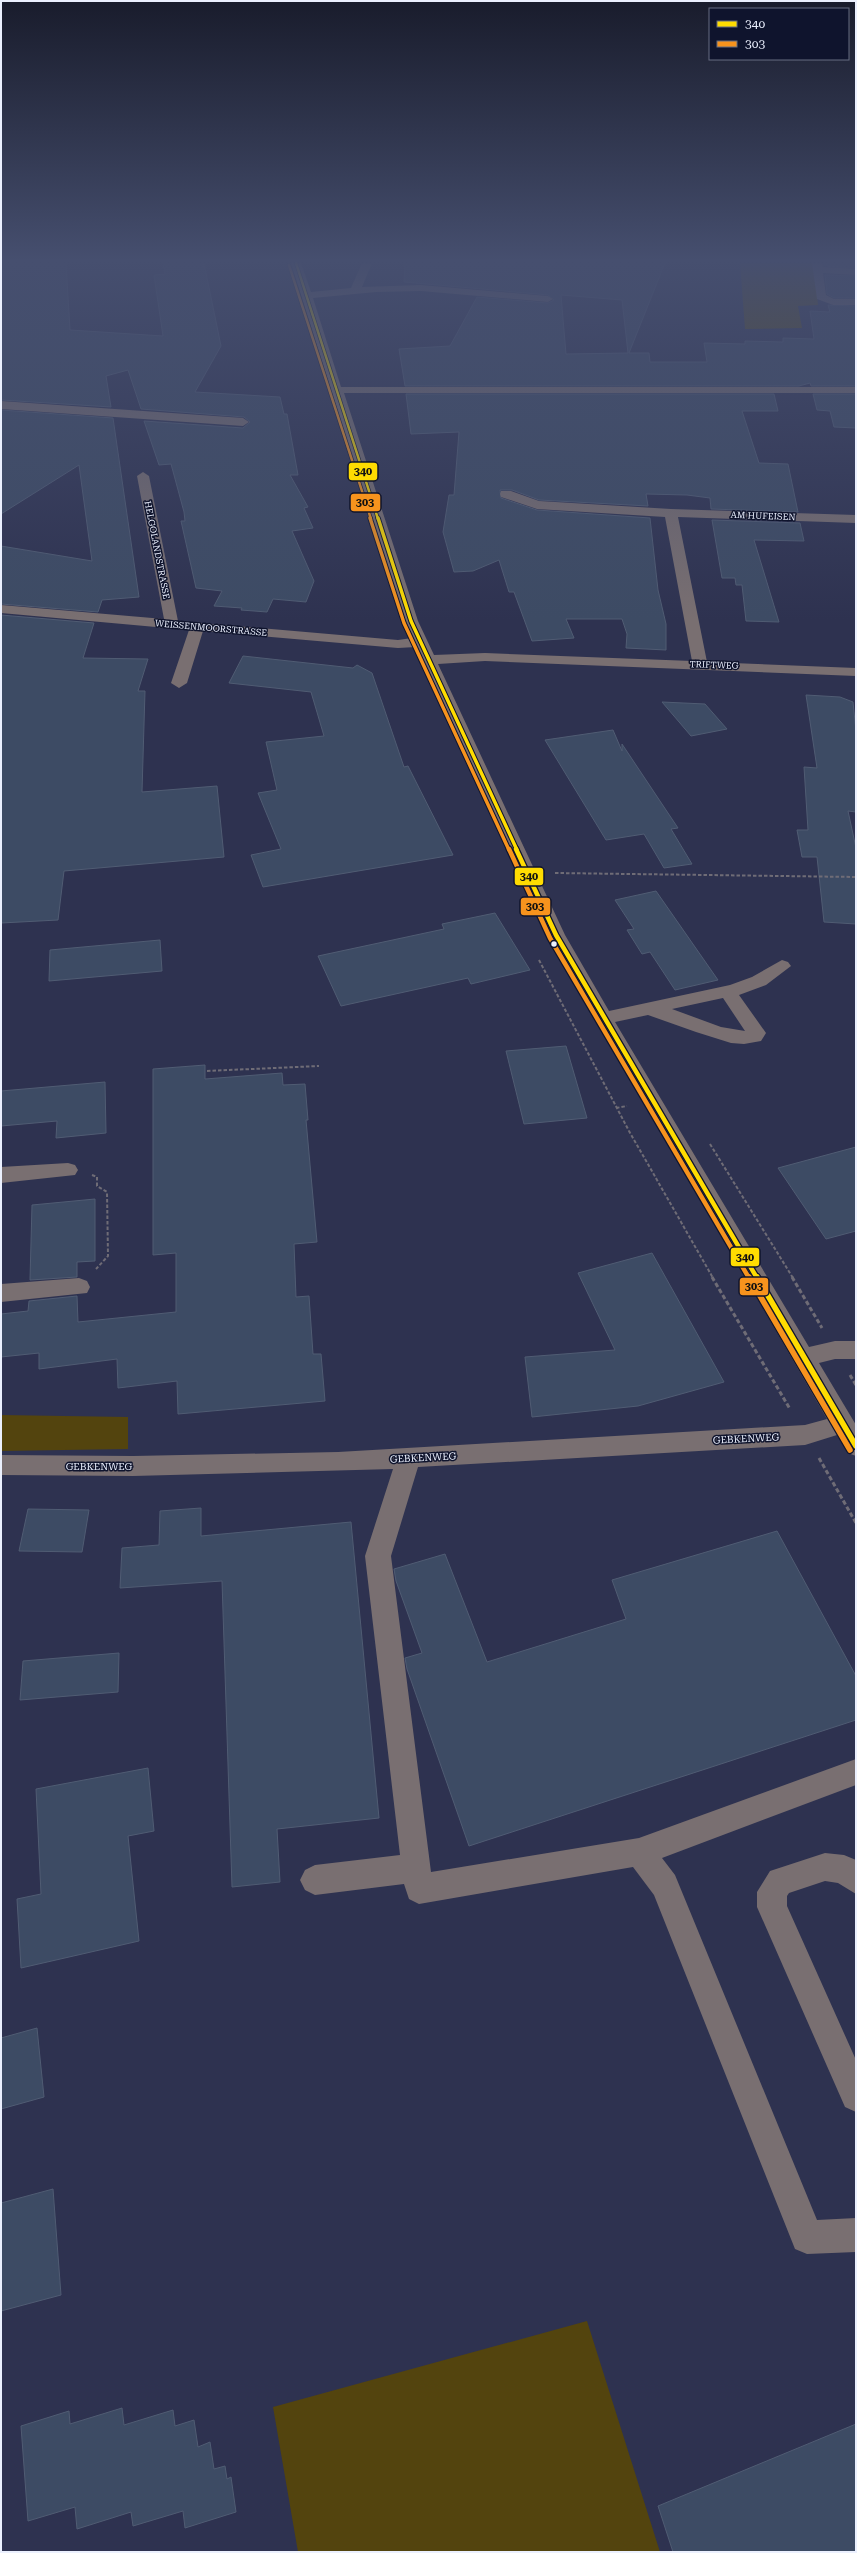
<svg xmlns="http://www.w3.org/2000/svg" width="857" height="2553" font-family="'Roboto Serif',serif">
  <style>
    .green { fill: #53440e }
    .forest { fill: #5e4d0b }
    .building { fill: #3d4b64; stroke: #505c73; fill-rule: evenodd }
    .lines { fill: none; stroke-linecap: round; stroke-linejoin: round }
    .path-far2 { stroke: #6f6c76; stroke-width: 1.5; stroke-dasharray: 2 1; stroke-linecap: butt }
    .path-far1 { stroke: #6f6c76; stroke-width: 2; stroke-dasharray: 3.5 2; stroke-linecap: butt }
    .path { stroke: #6f6c76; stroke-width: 3; stroke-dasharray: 4.5 2.5; stroke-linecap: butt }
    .minor { fill: #796f71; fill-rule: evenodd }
    .bus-1-far3-casing { stroke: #0f142d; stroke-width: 4 }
    .bus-1-far2-casing { stroke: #0f142d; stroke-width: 5.5 }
    .bus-1-far1-casing { stroke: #0f142d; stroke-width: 7 }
    .bus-1-casing { stroke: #0f142d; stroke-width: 8 }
    .bus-2-far3-casing { stroke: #0f142d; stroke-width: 4 }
    .bus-2-far2-casing { stroke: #0f142d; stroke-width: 5.5 }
    .bus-2-far1-casing { stroke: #0f142d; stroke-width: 7 }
    .bus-2-casing { stroke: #0f142d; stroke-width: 8 }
    .bus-1-far3 { stroke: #ffdc01; stroke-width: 2.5 }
    .bus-1-far2 { stroke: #ffdc01; stroke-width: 3.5 }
    .bus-1-far1 { stroke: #ffdc01; stroke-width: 4.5 }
    .bus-1 { stroke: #ffdc01; stroke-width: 5.5 }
    .bus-2-far3 { stroke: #f7931d; stroke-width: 2.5 }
    .bus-2-far2 { stroke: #f7931d; stroke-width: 3.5 }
    .bus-2-far1 { stroke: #f7931d; stroke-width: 4.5 }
    .bus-2 { stroke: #f7931d; stroke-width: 5.5 }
    .bus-dot { fill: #ebf0fe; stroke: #0f142d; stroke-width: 1.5 }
    .labels { text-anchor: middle; stroke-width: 3; stroke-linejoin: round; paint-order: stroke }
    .far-street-label { font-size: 9px; fill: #ebf0fe; stroke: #0f142d }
    .street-label { font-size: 10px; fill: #ebf0fe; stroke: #0f142d }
    .line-badge { stroke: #0f142d; stroke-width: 1.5 }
    .pale-badge-label { font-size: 11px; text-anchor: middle; font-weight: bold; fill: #111 }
  </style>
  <rect width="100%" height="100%" fill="#2e3250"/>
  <path class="green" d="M1,1415L128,1417V1449L1,1451Z
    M587,2321L660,2552H298L273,2407Z"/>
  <path class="forest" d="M740,263H814L818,305L798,306L802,328L745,329Z"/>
  <path class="building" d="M1,263H66L70,330L163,336L154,275L165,274L163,263H204L221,346L195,392L280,397L284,414H287L298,475H290L308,507L304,508L313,528L292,531L314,581L306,602L273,599L267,612L241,610L242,608L214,606L222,591L196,588L181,521H185L184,512L171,464L159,465L144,421L243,428L250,422L244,417L141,409L128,370L106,376L111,407L1,400Z
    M405,263H665L629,353H649L650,362H707L704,343L745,344V341L783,342V338L814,339L810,311L830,312L828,305L856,306V386H811L810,383L799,386H405L399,349L450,346L477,297L548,303L554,300L548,295L404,282ZM561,295L622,300L628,353L566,354Z
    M824,263H856V268L825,266Z
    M825,275L856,276V298H834L827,294Z
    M406,394H774L778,411H742L759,463L788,464L798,512L711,509L710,498L687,495L646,494L648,506L539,500L512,490H500L501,498L537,510L650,518L658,590L666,624V650L626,648L627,634L622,619H566L574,638L532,641L514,592H509L499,560L473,571L454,572L443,532L449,495H454L459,432L411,434Z
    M813,394H856V428L834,427L830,411L817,410Z
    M1,410L113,418L139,597L102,600L98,612L1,604V546L92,561L79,465L1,514Z
    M712,520L800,523L804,541L754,540L779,622L746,621L742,585H736L735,578H722Z
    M1,615L94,623L83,658L148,659L138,691H145L142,792L217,786L224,857L64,871L58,920L1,923Z
    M243,656L353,668L357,665L372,673L404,767L408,766L453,855L263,887L251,855L281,849L258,793L277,790L266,742L324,736L311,692L229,683Z
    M806,695L840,697L853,702L856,731V812L848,811L856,848V924L824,922L817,857H802L797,830H808L804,767L817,768Z
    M662,702L705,704L727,729L691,736Z
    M613,730L622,751V744L678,828L671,829L692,864L664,868L644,834L606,840L545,740Z
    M656,891L718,980L675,990L650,952L642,954L627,930L634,929L615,900Z
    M495,913L530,970L471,984L468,978L341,1006L318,956L444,929L442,924Z
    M160,940L162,971L49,981L50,950Z
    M566,1046L587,1118L524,1124L506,1051Z
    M205,1065V1079L282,1073L283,1085L305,1084L308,1120H306L317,1242L294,1244L296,1297L309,1296L313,1354H321L325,1401L178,1414L177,1381L118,1388L117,1359L39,1369V1353L1,1357V1314L28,1311L29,1301L77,1296L78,1322L176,1312V1253L153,1255V1069Z
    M105,1082L106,1133L56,1138L57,1121L1,1126V1091Z
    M856,1147V1231L826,1239L778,1168Z
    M95,1199V1261L77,1262V1277L30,1280L32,1205Z
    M652,1253L724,1382L638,1406L532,1417L525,1357L615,1350L578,1273Z
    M201,1508V1536L351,1522L379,1818L277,1829L280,1882L232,1887L222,1581L120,1588L122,1548L159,1545L160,1511Z
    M28,1509L89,1510L82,1552L19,1551Z
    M777,1531L856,1676V1720L469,1846L407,1669L405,1658L422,1653L396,1581L394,1569L445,1554L487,1662L626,1619L612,1580Z
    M119,1653L118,1692L20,1700L23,1661Z
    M148,1768L154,1831L128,1836L139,1941L21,1968L17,1899L41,1894L36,1789Z
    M37,2028L44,2097L1,2109V2038Z
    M53,2189L61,2295L1,2311V2203Z
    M122,2408L124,2425L173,2410L175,2426L194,2420L198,2447L210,2442L214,2469L225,2466L227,2479L231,2477L236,2512L185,2528L183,2511L133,2526L131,2512L77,2529L75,2507L28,2521L21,2426L69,2411L70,2424Z
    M856,2424V2552H673L658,2506Z"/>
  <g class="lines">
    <path class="path-far2" d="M203,263L205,269"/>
    <path class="path-far1" d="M555,873L856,877
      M539,960L629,1131L713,1278
      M207,1071L319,1066
      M616,1108L627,1106
      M710,1144L793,1278
      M92,1175L97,1177V1186L107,1192L108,1256L96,1269"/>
    <path class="path" d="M712,1277L790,1409
      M792,1277L822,1328
      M850,1375L856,1385
      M819,1458L856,1523"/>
    <path class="minor" d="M291,263H301L311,292L351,288L362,263H372L362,287L421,285L548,296L553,299L548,302L421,291L376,292L313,298L341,387H856V393H344L418,621L434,655L485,653L692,661L665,517L537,509L501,497L500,494L501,491H511L539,501L671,509L856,515V523L678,517L707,662L856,668V676L485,661L438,664L565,935L609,1011L730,985L752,977L782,960L788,962L791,966L766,985L739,995L766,1033L761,1041L744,1044L731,1043L696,1032L648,1015L615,1022L809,1347L835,1341H856V1359H835L819,1363L856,1425V1456L848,1453L837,1435L805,1445L418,1467L391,1556L431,1872L639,1838L856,1759V1785L662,1858L675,1875L817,2220L856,2218V2252L807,2254L795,2249L654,1895L633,1867L419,1904L409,1899L404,1884L315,1895L305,1890L300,1880L305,1870L315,1865L400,1855L365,1556L393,1469L133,1476L1,1475V1455L133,1456L338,1452L805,1425L827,1419L547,935L416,647L398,648L203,631L187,683L179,688L171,683L189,630L1,613V605L164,619L137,476L143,472L149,476L178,621L398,640L412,638L404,621ZM723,998L745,1031L721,1027L672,1009Z
      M812,263H822L823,267L856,269V275L823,273L826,295L834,299H856V305H833L817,299Z
      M1,401L243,418L249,422L243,426L1,409Z
      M68,1163L75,1165L78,1170L75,1175L1,1183V1167Z
      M79,1278L87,1281L90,1287L87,1293L1,1302V1284Z
      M825,1853L844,1855L856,1860V1894L838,1883L825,1881L789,1893L787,1896V1906L856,2060V2112L845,2107L757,1907V1892L770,1871Z"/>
    <g class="bus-1-far3-casing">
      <path id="bus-1-far3" d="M296,263L378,519"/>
    </g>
    <g class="bus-1-far2-casing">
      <path id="bus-1-far2" d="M378,518L411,621L517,850"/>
    </g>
    <g class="bus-1-far1-casing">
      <path id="bus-1-far1" d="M516,849L556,935L757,1278"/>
    </g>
    <g class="bus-1-casing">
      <path id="bus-1" d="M757,1277L856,1446"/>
    </g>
    <g class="bus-2-far3-casing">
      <path id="bus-2-far3" d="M289,265L371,519"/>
    </g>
    <g class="bus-2-far2-casing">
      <path id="bus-2-far2" d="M370,518L404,623L509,850"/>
    </g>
    <g class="bus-2-far1-casing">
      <path id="bus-2-far1" d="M509,849L550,938L749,1278"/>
    </g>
    <g class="bus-2-casing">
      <path id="bus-2" d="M749,1277L850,1450"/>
    </g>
    <use href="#bus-1-far3" class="bus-1-far3"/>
    <use href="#bus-1-far2" class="bus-1-far2"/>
    <use href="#bus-1-far1" class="bus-1-far1"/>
    <use href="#bus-1" class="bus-1"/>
    <use href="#bus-2-far3" class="bus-2-far3"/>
    <use href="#bus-2-far2" class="bus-2-far2"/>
    <use href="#bus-2-far1" class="bus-2-far1"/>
    <use href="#bus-2" class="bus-2"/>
  </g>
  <linearGradient id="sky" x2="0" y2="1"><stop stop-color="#191c2c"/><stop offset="0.42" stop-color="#464f6f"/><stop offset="1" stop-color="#464f6f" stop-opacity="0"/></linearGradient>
  <rect width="857" height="620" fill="url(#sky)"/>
  <circle class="bus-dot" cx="554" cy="944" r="3.5"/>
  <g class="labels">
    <g class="far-street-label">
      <text transform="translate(763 516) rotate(2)" y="3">AM HUFEISEN</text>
      <text transform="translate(157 550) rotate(79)" y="3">HELGOLANDSTRASSE</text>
      <text transform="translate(211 628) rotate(5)" y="3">WEISSENMOORSTRASSE</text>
      <text transform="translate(714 665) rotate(2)" y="3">TRIFTWEG</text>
    </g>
    <g class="street-label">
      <text transform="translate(746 1438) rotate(-3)" y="4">GEBKENWEG</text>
      <text transform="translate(423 1457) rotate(-3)" y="4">GEBKENWEG</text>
      <text x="99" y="1470">GEBKENWEG</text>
    </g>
  </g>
  <g class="line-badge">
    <rect x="348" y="462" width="30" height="19" rx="4" fill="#ffdc01"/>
    <rect x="350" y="493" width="31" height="19" rx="4" fill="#f7931d"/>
    <rect x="514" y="867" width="30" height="19" rx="4" fill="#ffdc01"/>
    <rect x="520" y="897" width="31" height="19" rx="4" fill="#f7931d"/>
    <rect x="730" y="1247" width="30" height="20" rx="4" fill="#ffdc01"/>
    <rect x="739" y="1277" width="30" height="19" rx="4" fill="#f7931d"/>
  </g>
  <g class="pale-badge-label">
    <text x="363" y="475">340</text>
    <text x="365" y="506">303</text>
    <text x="529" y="880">340</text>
    <text x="535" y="910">303</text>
    <text x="745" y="1261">340</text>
    <text x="754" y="1290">303</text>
  </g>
  <rect width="857" height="2553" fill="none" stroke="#ebf0fe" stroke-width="4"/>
  <rect x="709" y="8" width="140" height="52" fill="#0f142d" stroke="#676c81"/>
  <rect x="717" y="21" width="20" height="6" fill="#ffdc01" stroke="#676c81"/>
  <text x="745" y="28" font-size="12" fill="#ebf0fe">340</text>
  <rect x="717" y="41" width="20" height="6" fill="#f7931d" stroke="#676c81"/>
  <text x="745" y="48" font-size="12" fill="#ebf0fe">303</text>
</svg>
